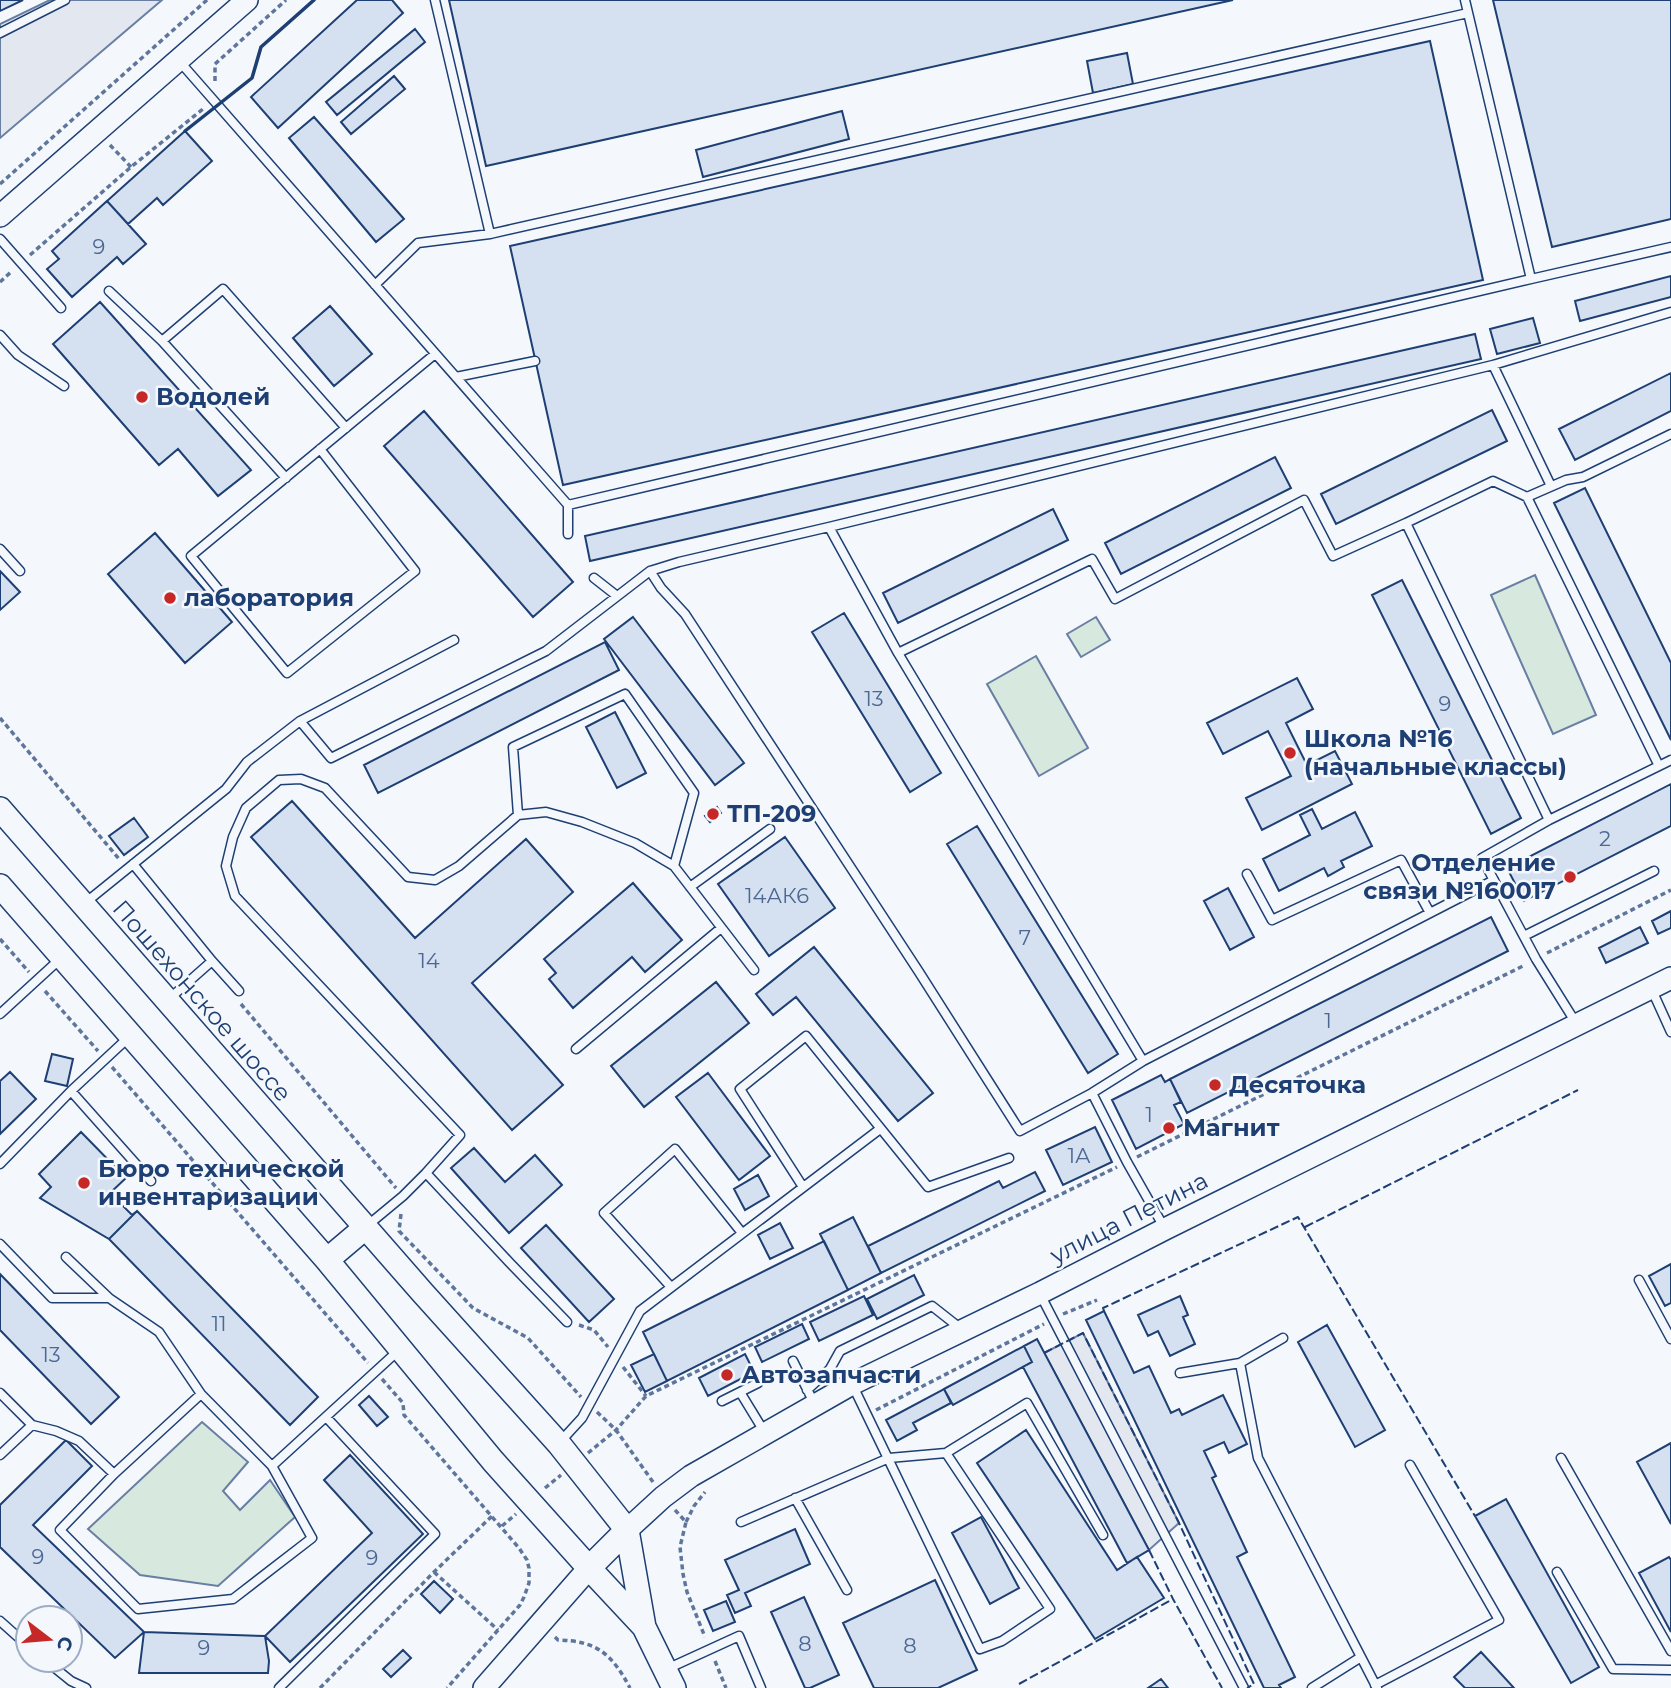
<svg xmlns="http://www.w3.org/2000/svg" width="1671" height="1688" font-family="Montserrat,sans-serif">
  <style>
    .green { fill: #d7e8df; stroke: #687fa3; stroke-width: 2 }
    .parking { fill: #e3e8f0; stroke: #687fa3; stroke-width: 2 }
    .building { fill: #d5e0f0; stroke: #1d3f73; stroke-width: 2 }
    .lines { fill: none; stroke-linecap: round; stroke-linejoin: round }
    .service-casing { stroke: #1d3f73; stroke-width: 11 }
    .tertiary-casing { stroke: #1d3f73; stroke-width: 24 }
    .secondary-casing { stroke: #1d3f73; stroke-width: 26 }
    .path { stroke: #5e769c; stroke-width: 3.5; stroke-dasharray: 5 3.5; stroke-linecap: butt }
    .service { stroke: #f4f7fb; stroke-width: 8 }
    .tertiary { stroke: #f4f7fb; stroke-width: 21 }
    .secondary { stroke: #f4f7fb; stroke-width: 23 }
    .fence { stroke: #1d3f73; stroke-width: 2; stroke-dasharray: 9 3.5; stroke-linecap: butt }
    .wall { stroke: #1d3f73; stroke-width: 3.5 }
    .poi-dot { fill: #c62828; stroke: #f4f7fb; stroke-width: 2.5 }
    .labels { text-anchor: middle; stroke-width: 5; stroke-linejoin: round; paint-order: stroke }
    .number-label { font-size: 21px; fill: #4b6792 }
    .poi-label { font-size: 24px; font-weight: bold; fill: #1d3f73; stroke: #f4f7fb; text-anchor: start }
    .street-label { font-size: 24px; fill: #1d3f73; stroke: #f4f7fb }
  </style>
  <rect width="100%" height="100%" fill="#f4f7fb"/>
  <path class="green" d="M1535,575L1596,715L1553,734L1491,595Z
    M1096,617L1110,640L1081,657L1067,634Z
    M1036,656L1088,748L1039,776L987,684Z
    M202,1422L248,1462L223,1491L240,1510L270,1480L295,1517L218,1586L140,1575L88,1529Z"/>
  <path class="parking" d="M50,0H162L0,138V24Z
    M1083,1333L1179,1523L1149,1550L1044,1353Z"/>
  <path class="building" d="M0,0H23L0,11Z
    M357,0H392L403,13L278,128L251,97Z
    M449,0H1233L486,166Z
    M1493,0H1671V219L1552,247Z
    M415,29L425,42L337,115L326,102Z
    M1430,41L1483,280L563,485L510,246Z
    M1127,53L1133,84L1093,93L1087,61Z
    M394,76L405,89L351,134L341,122Z
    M842,111L849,139L703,177L696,150Z
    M314,117L404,219L376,242L289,138Z
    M185,131L212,161L163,205L157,198L128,224L107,201Z
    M107,201L146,244L123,264L117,257L72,297L47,269L59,259L52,251Z
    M1671,276V297L1580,321L1575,301Z
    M100,302L251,470L218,496L178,449L159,465L53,344Z
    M330,306L372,354L334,386L293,338Z
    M1533,318L1540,343L1497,354L1490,329Z
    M1475,334L1481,359L590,561L585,536Z
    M1671,373V411L1575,460L1559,429Z
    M1492,410L1507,441L1336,524L1321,494Z
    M424,411L573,582L533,617L384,446Z
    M1275,457L1291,488L1121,574L1105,543Z
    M1585,488L1671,663V740L1554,503Z
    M1053,509L1068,540L898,623L883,593Z
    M155,533L232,622L185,663L108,574Z
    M0,571L20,592L0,610Z
    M1402,580L1521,818L1491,834L1372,595Z
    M844,613L941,773L910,792L812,632Z
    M633,617L744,763L715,785L604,639Z
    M605,642L619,670L378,793L364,765Z
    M1297,678L1313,709L1286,723L1307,765L1335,751L1352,784L1262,830L1246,798L1291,776L1268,731L1223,754L1207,723Z
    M615,712L646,773L617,788L586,727Z
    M1671,784V826L1524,901L1507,868Z
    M292,801L415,938L526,839L573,892L472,983L563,1085L512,1130L251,837Z
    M717,807L721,813L710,822L705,816Z
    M1312,809L1322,829L1355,812L1372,846L1341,861L1344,867L1328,876L1324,868L1279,891L1263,859L1310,835L1300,815Z
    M134,818L148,837L124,855L109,836Z
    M977,826L1118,1054L1088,1073L947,844Z
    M785,837L835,908L769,956L718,884Z
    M633,883L682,940L645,972L632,957L573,1008L549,979L556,973L544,959Z
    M1228,888L1254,937L1230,950L1204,901Z
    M1671,911V928L1658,934L1652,921Z
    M1491,917L1508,951L1187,1113L1170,1079Z
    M1640,927L1648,943L1606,963L1599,948Z
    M814,947L933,1093L898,1121L796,997L773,1015L756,994Z
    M716,982L749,1023L644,1107L611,1066Z
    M52,1054L73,1059L67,1086L45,1081Z
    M10,1072L36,1099L0,1134V1081Z
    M708,1073L770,1156L739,1180L676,1097Z
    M1161,1075L1165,1082L1170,1079L1181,1102L1174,1105L1184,1124L1136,1149L1112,1100Z
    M1095,1127L1112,1162L1063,1185L1046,1150Z
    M81,1132L126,1178L110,1193L132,1215L137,1211L109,1239L40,1198L51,1187L39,1174Z
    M474,1148L505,1182L535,1155L562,1185L509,1233L451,1168Z
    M1035,1172L1045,1191L881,1273L868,1246L999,1181L1003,1188Z
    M758,1175L769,1196L745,1210L734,1189Z
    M137,1211L318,1397L290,1425L109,1239Z
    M853,1217L881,1273L848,1290L820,1234Z
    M780,1223L793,1248L770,1259L758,1235Z
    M546,1225L614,1299L589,1322L521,1248Z
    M824,1241L848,1290L667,1381L643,1332Z
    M1671,1264V1303L1665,1306L1649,1276Z
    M0,1274L119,1397L91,1424L0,1330Z
    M914,1275L924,1295L877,1319L867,1299Z
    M864,1296L873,1315L819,1341L810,1322Z
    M1180,1296L1188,1315L1183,1317L1195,1344L1170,1356L1158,1331L1148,1336L1138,1315Z
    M1104,1311L1134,1373L1149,1366L1171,1413L1179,1409L1182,1415L1223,1395L1247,1444L1229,1453L1224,1442L1204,1451L1216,1476L1212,1478L1247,1552L1237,1557L1295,1677L1279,1685L1281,1688H1264L1086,1320Z
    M802,1324L809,1339L762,1362L755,1347Z
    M1327,1325L1385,1430L1355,1447L1298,1342Z
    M1037,1339L1149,1550L1127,1563L1023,1367L1032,1362L1024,1346Z
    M1024,1346L1032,1362L953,1405L944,1389Z
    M654,1354L667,1381L645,1392L631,1365Z
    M745,1354L754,1372L708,1396L699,1378Z
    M944,1389L951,1403L913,1423L917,1430L897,1441L886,1420Z
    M369,1396L388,1417L377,1426L359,1405Z
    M1026,1430L1117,1570L1137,1557L1164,1598L1095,1639L977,1463Z
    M66,1440L92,1466L33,1525L144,1632L115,1658L0,1547V1505Z
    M1671,1443V1524L1637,1462Z
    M350,1455L423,1534L290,1662L265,1636L372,1533L324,1480Z
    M1506,1499L1599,1667L1571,1683L1475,1516Z
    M981,1517L1019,1588L990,1604L952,1533Z
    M795,1529L810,1564L745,1593L751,1606L735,1613L727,1595L739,1590L725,1560Z
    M1669,1557L1671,1560V1632L1639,1573Z
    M935,1580L977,1670L938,1688H874L843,1623Z
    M434,1581L453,1599L440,1613L421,1594Z
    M804,1597L839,1675L810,1688H805L771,1612Z
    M726,1601L735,1622L713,1631L704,1610Z
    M144,1632L265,1636L269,1661L268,1673H139Z
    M403,1650L411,1658L391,1677L383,1669Z
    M1481,1652L1514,1688H1465L1454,1677Z
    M1161,1679L1168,1688H1148Z"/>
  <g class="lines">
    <g class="service-casing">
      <path id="service" d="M435,0L490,234L1468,13
        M1465,0L1531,279L1671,247
        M0,33L65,0
        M180,62L568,505V534
        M0,239L61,308
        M375,285L418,243L490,234
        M109,291L162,341
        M0,335L18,355L64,386
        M1493,365L1551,486
        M456,377L535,361
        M320,449L415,571L287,673L191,556L435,354
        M286,478L162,341L223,289L346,428
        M1527,497L1566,480L1583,477L1671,434
        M568,505L1531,279
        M1406,523L1493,481L1527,497L1659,766
        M829,527L898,653
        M0,549L20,571
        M594,578L617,596
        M300,721L454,640
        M518,815L513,747L625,694L694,793L674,866
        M1549,820L1671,760
        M133,864L212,961L169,999
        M1247,874L1272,920L1401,860L1430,913
        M690,887L770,829
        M85,903L226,789L247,762L300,721L331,758L546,651L650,571
        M1524,936L1654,871
        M212,961L239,991
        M1651,988L1671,1032
        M0,1014L60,959
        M1576,1023L1536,959L1482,858L1549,820L1406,523L1333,556L1304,500L1115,599L1092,559L898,653L1143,1061L1092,1093L1020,1131L919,972L685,614L661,588L650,571L679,562L829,527L1493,365L1671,312
        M576,1049L721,928
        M1143,1061L1494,880
        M71,1091L151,1181
        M1092,1093L1127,1162L1165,1229
        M0,1164L71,1091L129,1037
        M426,1173L460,1135L235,896L226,866L233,837L246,808L279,780L301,779L325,788L408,877L435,880L459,866L518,815L546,812L582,822L635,843L674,866L754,970
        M803,1187L740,1089L806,1036L928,1187L1009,1158
        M368,1225L403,1196L426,1173L509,1262L567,1322
        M0,1244L52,1298H109L159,1332L201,1394L272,1466L399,1350
        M66,1257L109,1298
        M1639,1280L1671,1339
        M671,1287L604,1213L675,1149L742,1233
        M1041,1296L1244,1688
        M1283,1338L1240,1363L1258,1458L1361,1657L1312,1688
        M793,1361L815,1405
        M1180,1373L1240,1363
        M758,1383L740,1392L765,1433
        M852,1384L980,1649L1002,1641L1050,1609L946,1453
        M807,1390L830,1369L840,1351L932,1306L960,1328
        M0,1393L32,1425L0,1455
        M201,1394L114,1474L60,1530L138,1609L233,1599L312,1538L272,1466
        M722,1401L740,1392
        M32,1425L56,1431L79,1441L114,1474
        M560,1442L582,1418L640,1311L880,1129
        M1561,1458L1671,1651
        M795,1498L847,1590
        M741,1522L889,1458L946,1453L1027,1403L1103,1535
        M1557,1572L1613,1669L1671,1670
        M0,1621L28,1646
        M1361,1657L1377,1688
        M45,1660L71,1681L86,1688
        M669,1668L739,1636L761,1688
        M1375,1685L1499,1620L1410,1465
        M279,1688L435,1534L326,1417"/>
    </g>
    <g class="tertiary-casing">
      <path id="tertiary" d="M0,216L247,0
        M627,1530L663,1497L691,1476L852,1384L1040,1293L1165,1229L1671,978
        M484,1688L589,1568"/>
    </g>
    <g class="secondary-casing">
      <path id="secondary" d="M0,809L422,1292L559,1444L627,1530L644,1627L674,1688
        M0,886L327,1260L493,1461L589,1568L644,1627
        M327,1260L366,1227
        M589,1568L627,1530"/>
    </g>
    <path class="path" d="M215,81V64L286,0
      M110,145L131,167
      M0,184L207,0
      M30,255L131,167L203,109
      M0,282L11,272
      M0,718L119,859
      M0,939L29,972
      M1547,953L1671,890
      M45,991L98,1051
      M241,1004L396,1188
      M112,1067L368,1363
      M1137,1157L1525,965
      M401,1214L399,1231L473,1308L528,1338L581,1397
      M1063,1314L1097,1300
      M579,1325L594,1330L608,1347
      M623,1367L646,1396
      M382,1379L403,1403L404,1415L519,1548L527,1560L529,1568V1583L524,1597L520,1605L447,1688
      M876,1410L1044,1324
      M597,1412L616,1430L653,1482
      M588,1453L616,1430L646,1396L1117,1167
      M545,1488L561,1475
      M675,1510L686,1522L680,1547L683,1574L687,1592L705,1637
      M686,1522L694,1506L705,1492
      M502,1526L516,1514
      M434,1572L498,1630
      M555,1637L558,1640C597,1641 612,1654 630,1688
      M715,1661L726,1688
      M320,1688L434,1572L492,1516"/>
    <use href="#service" class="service"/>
    <use href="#tertiary" class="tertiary"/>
    <use href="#secondary" class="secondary"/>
    <path class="fence" d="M1305,1227L1578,1090
      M1104,1311L1103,1308L1298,1217L1475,1516
      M1044,1353L1083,1333L1179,1523L1254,1684L1247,1688
      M1149,1550L1173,1599L1222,1688
      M1019,1684L1173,1599"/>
    <path class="wall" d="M185,131L252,78L261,47L314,0"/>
  </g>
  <g class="poi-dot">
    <circle cx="142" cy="397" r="7"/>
    <circle cx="170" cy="598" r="7"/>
    <circle cx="1290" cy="753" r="7"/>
    <circle cx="713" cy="814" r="7"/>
    <circle cx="1570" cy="877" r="7"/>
    <circle cx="1215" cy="1085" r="7"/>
    <circle cx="1169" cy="1128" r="7"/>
    <circle cx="84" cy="1183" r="7"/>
    <circle cx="727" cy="1375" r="7"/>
  </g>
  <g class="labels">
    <g class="number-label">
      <text x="99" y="254">9</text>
      <text x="874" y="706">13</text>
      <text x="1445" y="711">9</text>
      <text x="1605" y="846">2</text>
      <text x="777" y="903">14АК6</text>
      <text x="1025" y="945">7</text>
      <text x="429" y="968">14</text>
      <text x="1328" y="1028">1</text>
      <text x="1149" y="1122">1</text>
      <text x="1079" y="1163">1А</text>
      <text x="219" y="1331">11</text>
      <text x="51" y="1362">13</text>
      <text x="38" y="1564">9</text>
      <text x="372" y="1565">9</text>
      <text x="805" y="1651">8</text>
      <text x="910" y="1653">8</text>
      <text x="204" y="1655">9</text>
    </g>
    <g class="poi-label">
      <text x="156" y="405">Водолей</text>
      <text x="184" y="606">лаборатория</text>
      <text x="1304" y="747">Школа №16<tspan x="1304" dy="28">(начальные классы)</tspan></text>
      <text x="727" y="822">ТП-209</text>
      <text x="1556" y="871" text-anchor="end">Отделение<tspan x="1556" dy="28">связи №160017</tspan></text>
      <text x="1229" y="1093">Десяточка</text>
      <text x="1183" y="1136">Магнит</text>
      <text x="98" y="1177">Бюро технической<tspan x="98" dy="28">инвентаризации</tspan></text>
      <text x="741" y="1383">Автозапчасти</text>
    </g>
    <g class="street-label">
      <text transform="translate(202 1001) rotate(49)" y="8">Пошехонское шоссе</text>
      <text transform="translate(1129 1218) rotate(-27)" y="8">улица Петина</text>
    </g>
  </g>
  <g transform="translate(49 1639) rotate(106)"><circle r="33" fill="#f4f7fb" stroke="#9eadc5" stroke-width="2"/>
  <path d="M0-5L12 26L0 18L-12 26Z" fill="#c62828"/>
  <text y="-10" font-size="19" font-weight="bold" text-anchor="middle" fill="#1d3f73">С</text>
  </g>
</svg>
